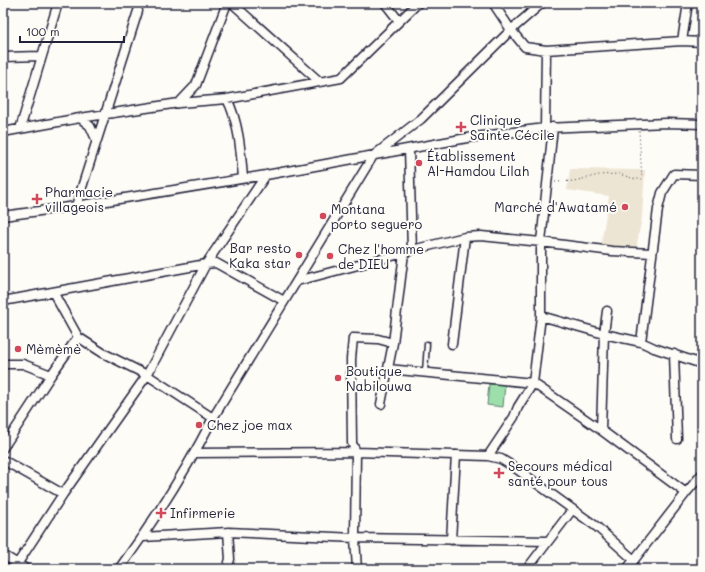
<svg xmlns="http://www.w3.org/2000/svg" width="705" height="572" font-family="Mali,sans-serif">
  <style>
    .built { fill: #ede5d3 }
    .green { fill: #9cdfaa; stroke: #5f8072 }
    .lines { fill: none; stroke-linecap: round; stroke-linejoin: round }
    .lane-casing { stroke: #22223b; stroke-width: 7 }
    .street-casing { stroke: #22223b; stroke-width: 11 }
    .path { stroke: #22223b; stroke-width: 1; stroke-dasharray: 1 3; stroke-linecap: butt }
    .lane { stroke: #fdfcf7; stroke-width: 4 }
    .street { stroke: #fdfcf7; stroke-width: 8 }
    .poi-dot { fill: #d1495b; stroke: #fdfcf7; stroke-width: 1.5 }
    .labels { text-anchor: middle; stroke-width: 4; stroke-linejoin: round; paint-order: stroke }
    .poi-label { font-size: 13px; fill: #22223b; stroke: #fdfcf7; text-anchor: start }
  </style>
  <rect width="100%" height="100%" fill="#fdfcf7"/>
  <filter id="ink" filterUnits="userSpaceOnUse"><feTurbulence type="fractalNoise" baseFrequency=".025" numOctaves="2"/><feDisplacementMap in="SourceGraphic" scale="8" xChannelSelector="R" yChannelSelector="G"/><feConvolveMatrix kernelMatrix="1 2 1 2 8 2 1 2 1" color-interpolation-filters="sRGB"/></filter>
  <g filter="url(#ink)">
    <path class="built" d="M570,169L645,170L642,217L636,249L601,245L609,196L567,190Z"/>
    <path class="green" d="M489,384H505L503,407L487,405Z"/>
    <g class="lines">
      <g class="lane-casing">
        <path id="lane" d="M425,372L427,344"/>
      </g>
      <g class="street-casing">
        <path id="street" d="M232,3L320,82
          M385,3L399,21
          M493,3L511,30L525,47L546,50L682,41L702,42
          M682,41L688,3
          M3,57L41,56
          M227,99C239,122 241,153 243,178
          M179,103L196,85L227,3
          M80,118L90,126L96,139
          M545,128L546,50
          M20,129L58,3
          M3,132L80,118L179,103L227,99L341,78L418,3
          M409,149L412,250
          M76,206L138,11
          M3,216L76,206L266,175L467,138L545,128L667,123L702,124
          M297,281L404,253L412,250L465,237L481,236L541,242L612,251L652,253
          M53,292L78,337L103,353L147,375L213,418
          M3,301L206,264L216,263L284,301
          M541,316L604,334L641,342L654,348L702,364
          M641,342L658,209L662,193L674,174L702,175
          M452,344L465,237
          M674,354L677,439
          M3,364H23L51,375
          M388,369L533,383L601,430L686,493
          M381,404L393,343L404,253
          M601,430L604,334L607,311
          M3,448L51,375L78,337
          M195,453L356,452L488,456L501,459L514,467L597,527L634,560
          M488,456L514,417L518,407L533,383L541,316V242L553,127
          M3,460L63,494
          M143,537L228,532L355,538L548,541
          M451,540L456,455
          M3,555L26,569
          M14,569L63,494L147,375L206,264L266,175
          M119,569C154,521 186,471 213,418L373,156L421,119L511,30L542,3
          M227,569L230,559L228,532
          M357,569L355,538L356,452L352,443L351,359L353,338L378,339L393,343
          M527,569L572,510
          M627,569L686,493L702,474"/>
      </g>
      <path class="path" d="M555,182L574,181L599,175L619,174L635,179H642L639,131"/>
      <use href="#lane" class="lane"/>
      <use href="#street" class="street"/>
    </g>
  </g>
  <g class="poi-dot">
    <path d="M459 121h4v4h4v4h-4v4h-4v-4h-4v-4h4z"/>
    <circle cx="419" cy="163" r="4"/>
    <path d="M35 193h4v4h4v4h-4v4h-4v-4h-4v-4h4z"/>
    <circle cx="625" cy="207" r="4"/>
    <circle cx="323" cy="216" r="4"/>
    <circle cx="299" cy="255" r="4"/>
    <circle cx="330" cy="256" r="4"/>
    <circle cx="18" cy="349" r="4"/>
    <circle cx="338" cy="378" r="4"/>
    <circle cx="199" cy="425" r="4"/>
    <path d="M497 467h4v4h4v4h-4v4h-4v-4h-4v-4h4z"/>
    <path d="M159 507h4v4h4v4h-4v4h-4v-4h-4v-4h4z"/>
  </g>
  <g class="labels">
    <g class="poi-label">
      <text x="470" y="125">Clinique<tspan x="470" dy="15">Sainte Cécile</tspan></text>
      <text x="427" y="161">Établissement<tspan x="427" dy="15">Al-Hamdou Lilah</tspan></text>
      <text x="45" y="197">Pharmacie<tspan x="45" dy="15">villageois</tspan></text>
      <text x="617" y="212" text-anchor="end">Marché d'Awatamé</text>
      <text x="331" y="214">Montana<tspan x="331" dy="15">porto seguero</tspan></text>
      <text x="291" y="253" text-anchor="end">Bar resto<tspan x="291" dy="15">Kaka star</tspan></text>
      <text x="338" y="254">Chez l'homme<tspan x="338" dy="15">de DIEU</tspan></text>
      <text x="26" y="354">Mèmèmè</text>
      <text x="346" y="376">Boutique<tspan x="346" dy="15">Nabilouwa</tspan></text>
      <text x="207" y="430">Chez joe max</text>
      <text x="508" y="471">Secours médical<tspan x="508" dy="15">santé pour tous</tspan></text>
      <text x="170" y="518">Infirmerie</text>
    </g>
  </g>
  <rect width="705" height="572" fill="none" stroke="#fdfcf7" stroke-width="16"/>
  <rect x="8" y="8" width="689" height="556" fill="none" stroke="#22223b" stroke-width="1.5" filter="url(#ink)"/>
  <path d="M20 36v6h104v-6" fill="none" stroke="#22223b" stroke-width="2"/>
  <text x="26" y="36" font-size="12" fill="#22223b" stroke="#fdfcf7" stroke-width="3" paint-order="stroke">100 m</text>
</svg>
